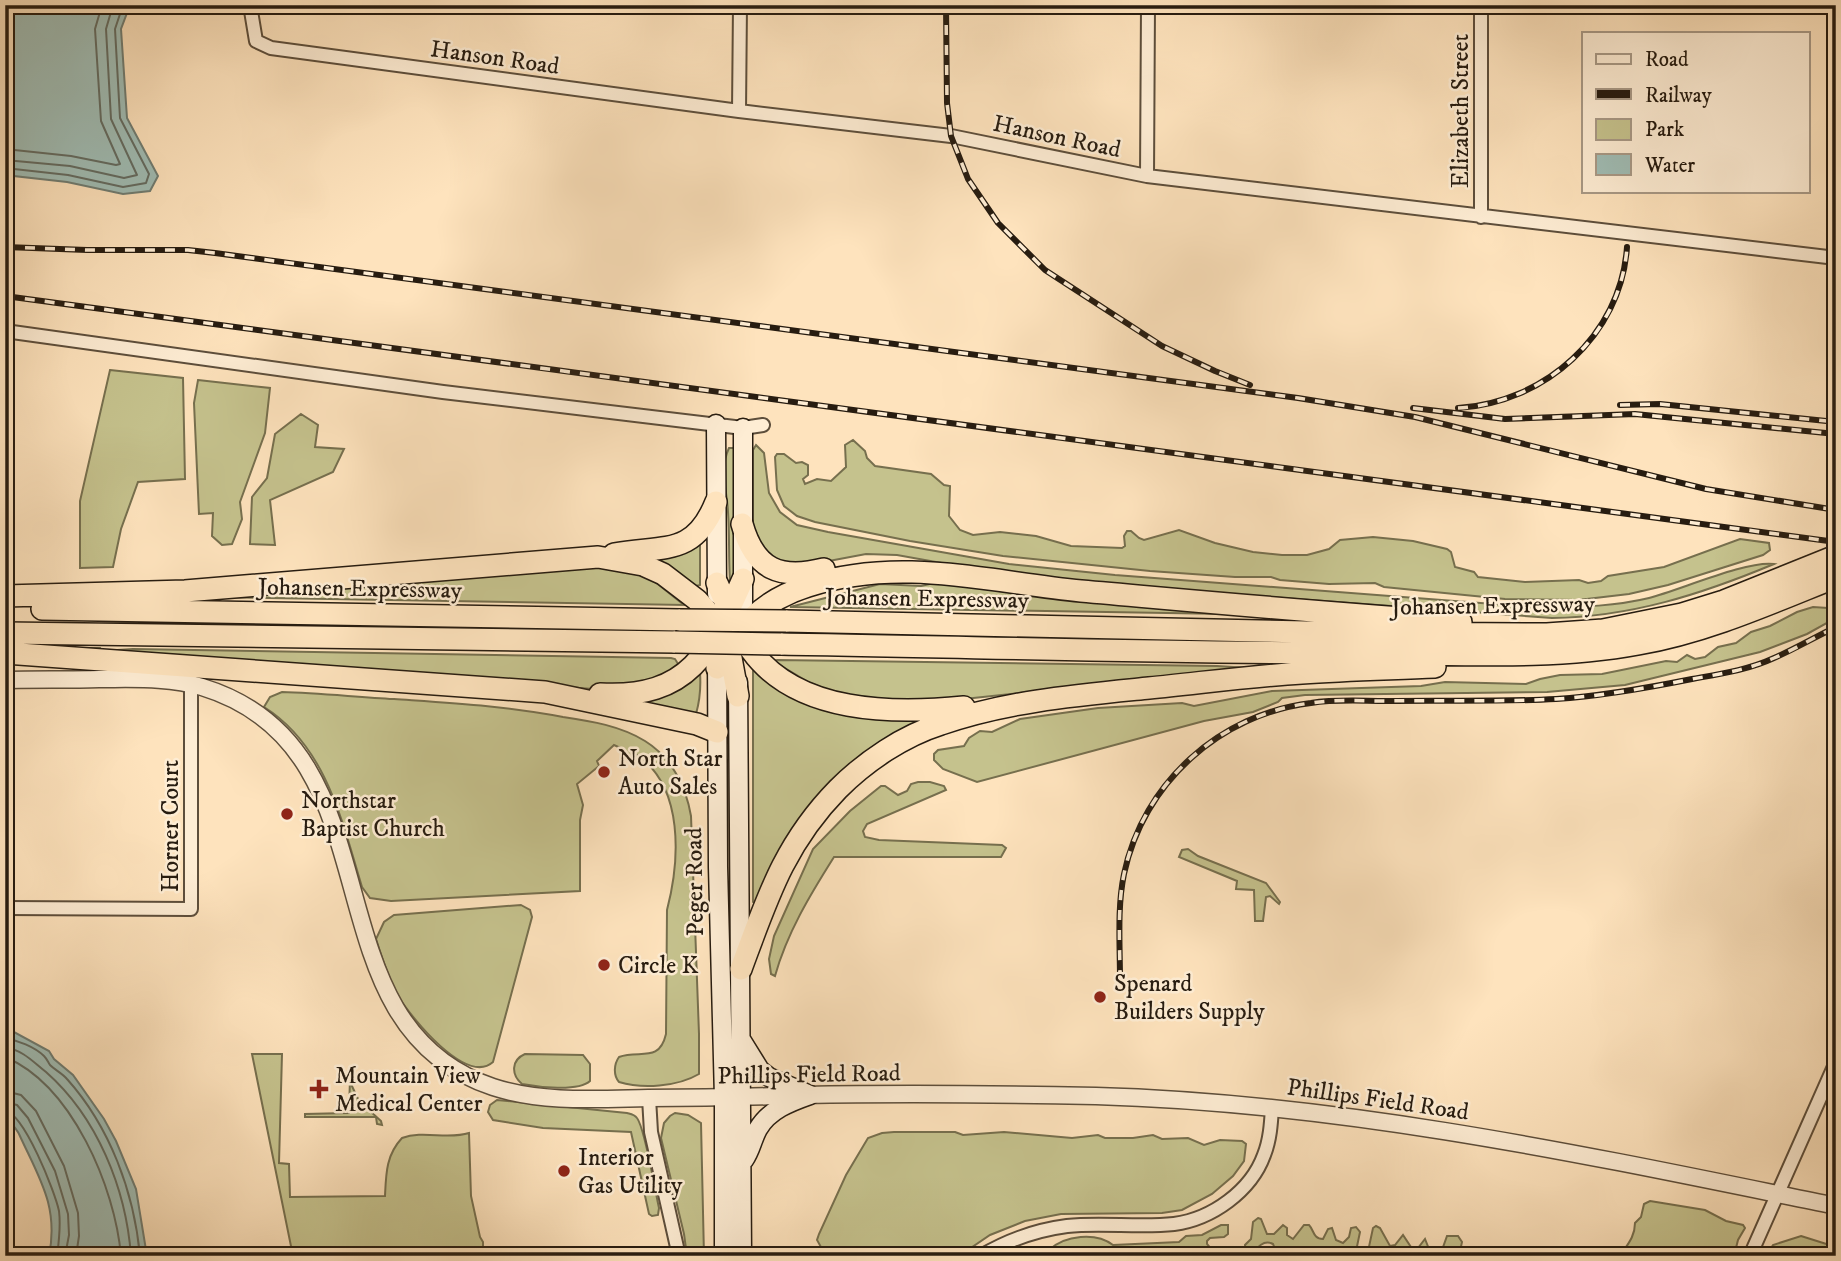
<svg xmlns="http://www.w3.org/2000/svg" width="1841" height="1261" font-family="'IM FELL DW Pica',serif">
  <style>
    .green { fill: #c5c28d; stroke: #766f4e; stroke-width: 2 }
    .water { fill: #a0bdb5; stroke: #707d73; stroke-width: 2 }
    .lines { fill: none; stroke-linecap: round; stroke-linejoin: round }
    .shore { stroke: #646c62; stroke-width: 2 }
    .minor-casing { stroke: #5d4e3b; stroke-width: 16 }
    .tertiary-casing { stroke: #5d4e3b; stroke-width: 19 }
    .secondary-casing { stroke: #271c10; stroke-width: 21 }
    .trunk-casing { stroke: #271c10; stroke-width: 24 }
    .minor { stroke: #feedd4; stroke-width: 12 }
    .tertiary { stroke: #feedd4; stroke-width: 16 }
    .secondary { stroke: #feedd4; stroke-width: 18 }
    .trunk { stroke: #fee3bd; stroke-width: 21 }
    .rail-casing { stroke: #271c10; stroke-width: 6 }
    .rail { stroke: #feedd4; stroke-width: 3.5; stroke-dasharray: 10; stroke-linecap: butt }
    .trunk-bridge-casing { stroke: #271c10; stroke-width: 24; stroke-linecap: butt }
    .trunk-bridge { stroke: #fee3bd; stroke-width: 21 }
    .poi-dot { fill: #8f2418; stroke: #feedd4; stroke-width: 2.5 }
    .labels { text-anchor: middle; stroke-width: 5; stroke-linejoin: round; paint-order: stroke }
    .street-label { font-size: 24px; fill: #271c10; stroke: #feedd4 }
    .poi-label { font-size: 24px; fill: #271c10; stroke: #feedd4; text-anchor: start }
  </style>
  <rect width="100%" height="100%" fill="#fee3bd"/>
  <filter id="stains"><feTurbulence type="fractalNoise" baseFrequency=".00286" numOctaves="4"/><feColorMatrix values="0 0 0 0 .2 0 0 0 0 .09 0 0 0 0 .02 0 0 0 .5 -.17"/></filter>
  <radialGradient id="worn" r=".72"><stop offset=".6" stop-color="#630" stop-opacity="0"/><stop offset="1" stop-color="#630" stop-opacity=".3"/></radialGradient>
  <path class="green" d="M110,370L183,378L185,479L138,482L121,529L113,567L80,568V501Z
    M198,380L270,388L265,433L240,502L242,519L232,544L222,545L212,536L213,513L199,514L194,403Z
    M301,414L318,425L315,447L344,449L333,472L270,500L275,545L250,544L252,497L267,478L275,434Z
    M853,440L865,451L867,458L875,466L931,474L944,485L950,486L949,516L960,530L973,535L1000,532L1036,536L1071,546L1122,548L1125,546L1124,536L1127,531H1131L1139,538L1144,540L1179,530L1215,543L1253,552L1282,555H1307L1329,549L1340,540L1373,537L1413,541L1447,549L1451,552L1455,567L1474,572L1478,577L1525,582L1579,580L1588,583L1601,581L1608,576L1664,567L1740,539L1769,543L1770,550L1763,555L1668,585L1629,594L1578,600L1505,599L1384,587L1375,583L1329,584L1280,580L1271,577H1235L1150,571L1003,556L910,541L815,522L797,516L784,506L777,490L775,457L777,454H784L796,463L802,462L808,465V475L803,479L805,484L817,479L831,481L846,467L845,445Z
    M756,445L764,453L769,493L780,512L797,525L828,532L1009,564L1115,575L1547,608C1582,607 1616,606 1649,598C1680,590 1748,560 1774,564C1702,594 1631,617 1552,618L1121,586L975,569L897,555L866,554L813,564L780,563L762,550L753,528V450Z
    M729,448H734L736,459V564L731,594C728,567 730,539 728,512C727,490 719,469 729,448Z
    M700,543V585L696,586L676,571L644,554Z
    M592,565L628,568L654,581L684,605L207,597Z
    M934,583L994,585L1227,614L790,607L880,584L921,586Z
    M1836,603V618L1807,634L1760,652L1625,685L1547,692L1305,695L1282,698L1278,702L1253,712L1204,721L977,782L943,769L934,760V754L938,750L964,746L969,738L980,731L992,732L1020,719L1098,708L1182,703L1194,706L1272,691L1421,686L1445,682L1526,684L1540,679L1560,675L1602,674L1666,661L1677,662L1687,655L1695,659L1705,657L1718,647L1736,643L1751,632L1770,626L1797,612L1813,607L1828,608Z
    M65,648H100L101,651L133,649L671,658L675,659L680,667L648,684L593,689Z
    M777,660L1217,666L1250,668L964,699L882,700L836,693L810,683L773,661Z
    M757,669L783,687L951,713L875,751L755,903L753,902V671Z
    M697,672L700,673C701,687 700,700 696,714L634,701Z
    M282,692C319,693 356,697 394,699C451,703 507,706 563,717C591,721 621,726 645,741C671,757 686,786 691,816L699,1034V1074C677,1087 642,1089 619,1082C613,1075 614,1064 619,1057C639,1049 659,1064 666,1034L667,910C680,860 684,787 637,755L632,758L623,749L614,745L597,761L599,766L577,784L583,805L580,820V891L391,901L370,898L362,887C342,821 326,746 264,707L270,697Z
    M918,782H930L944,786L946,790L867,824L863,831L865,837L879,840L1002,845L1006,848L1001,857H834C810,895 787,933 775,976L771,974L769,959L774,936L813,849L850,811L881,786H885L898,795L907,791L911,784Z
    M1188,849L1198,856L1266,883L1280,902L1279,904L1270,896L1266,897L1263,921H1255L1254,890L1236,889L1237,881L1179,857L1182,850Z
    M521,905L530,910L532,917L493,1062C466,1086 411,1017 398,996C388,978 382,958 376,939L384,922L394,915Z
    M252,1054H282L279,1163L289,1164L290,1197L385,1196C386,1174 386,1155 402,1138C423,1130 448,1140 469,1133L471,1196L480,1237L483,1242V1256H480V1249L415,1247L411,1249V1256H403V1249L399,1247L296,1249L297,1256H293Z
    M525,1054L583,1055L590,1064V1081C578,1092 538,1087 522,1084C511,1075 511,1060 525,1054Z
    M356,1076V1081L350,1082L359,1101L381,1121L382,1125L377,1124L376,1117H305V1114L349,1113L350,1078Z
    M497,1100L627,1113C631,1114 634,1114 637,1118C645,1128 655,1191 659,1208L658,1215L652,1216L649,1214L631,1132L543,1128L493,1120L488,1112L490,1105Z
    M675,1113L688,1115L701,1123L704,1256H687L684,1234L661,1138L664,1123L670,1116Z
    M955,1132L963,1135L1004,1132L1072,1138L1098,1135L1105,1138H1133L1153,1135L1162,1139L1188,1138L1204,1145L1220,1140L1242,1141L1246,1144L1244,1161L1233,1176L1212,1194L1182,1210L1162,1213L1061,1214L1025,1221L990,1235L959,1256H882L871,1251L852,1256H826L817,1240L819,1234L846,1175L868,1138L882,1133L894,1132Z
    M1650,1201L1705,1210L1726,1221L1743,1225L1745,1228L1738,1240L1734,1256H1620C1627,1245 1635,1237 1635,1223L1641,1217L1644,1204Z
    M1258,1218L1261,1219L1267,1234H1274L1283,1225L1287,1228V1235L1293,1239L1304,1225H1309C1314,1230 1313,1239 1323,1239L1328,1229L1332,1228L1336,1240L1343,1243L1349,1237L1351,1228L1356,1227L1360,1232L1355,1256H1344L1338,1252L1332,1256H1321L1315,1248L1309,1249L1307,1256H1299L1298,1252L1293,1249L1277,1254L1273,1244C1263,1239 1257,1248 1251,1256H1246L1245,1245L1251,1239L1253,1222Z
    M1221,1225H1228V1234L1224,1237L1210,1238L1207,1241V1244L1217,1256H1174L1173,1252C1166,1249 1165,1252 1159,1256H1097L1095,1248L1091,1249V1256H1088L1084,1248L1062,1253L1056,1252L1051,1256H1025L1030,1250H1049C1065,1235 1096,1232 1113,1245L1179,1242L1186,1236L1202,1235Z
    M1376,1226L1380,1228L1390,1246L1395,1245L1403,1235L1411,1247L1418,1248L1425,1239L1429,1249L1438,1252L1442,1250L1447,1236H1458L1462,1242L1459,1256H1367L1373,1228Z
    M1801,1236L1836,1247V1256H1766L1773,1245Z"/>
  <path class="water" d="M5,5H130L121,29L127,118L158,176L150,191L123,194L67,182L5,175Z
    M5,1031L14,1032L49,1051L54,1059L73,1075L104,1119L116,1141L136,1189L147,1256H49C59,1206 39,1178 19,1134C15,1126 6,1119 5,1112C2,1087 5,1056 5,1031Z"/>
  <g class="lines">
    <path class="shore" d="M5,149L71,156L116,165L120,164L101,121L95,29L102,5
      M5,160L70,166L124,178L137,175L111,119L106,29L113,5
      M5,168L68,175L123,187L146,183L149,174L120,118L115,29L123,5
      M5,1038C17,1040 35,1047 44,1056C47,1059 48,1062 50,1065C55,1070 62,1073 67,1079C110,1127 134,1192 140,1256
      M5,1047C24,1051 32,1061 46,1072C97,1117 126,1188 131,1256
      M5,1057C72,1085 115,1187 121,1256
      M5,1091L21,1095L36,1111L64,1166L78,1213L79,1236L76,1256
      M5,1102L17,1105L28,1118L55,1171L68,1214L69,1235L65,1256
      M5,1111C24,1113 55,1192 59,1211C61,1227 59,1241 57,1256"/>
    <g class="minor-casing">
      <path id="minor" d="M250,5L256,41L271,48L739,111L951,136L1147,176L1836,258
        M1481,5V217
        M739,111L740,5
        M1147,176L1148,5
        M5,331L443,392L743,428L763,425
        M5,908L191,909V685
        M649,1098L651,1132L679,1256
        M981,1256C1008,1240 1036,1230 1067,1226C1102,1222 1139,1228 1174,1224C1212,1219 1251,1191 1264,1155C1270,1140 1271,1124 1272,1108
        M1750,1256L1836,1062"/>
    </g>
    <g class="tertiary-casing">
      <path id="tertiary" d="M5,680C36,679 68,680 99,679C134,679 169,677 202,687C406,749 300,1023 493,1087C542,1103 597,1099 648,1098C700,1098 752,1097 804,1095C901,1093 999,1094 1096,1096C1346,1103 1591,1156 1836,1206"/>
    </g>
    <g class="secondary-casing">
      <path id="secondary" d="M716,424L717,594
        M739,633L743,603V428
        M717,657L718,867L724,1098V1256
        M738,682L742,1256
        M742,1041L760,1070L769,1077L810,1095
        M744,1160C751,1150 752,1140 758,1129C769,1110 790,1102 810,1095"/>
    </g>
    <g class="trunk-casing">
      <path id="trunk" d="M742,524C755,570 780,580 824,569
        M614,554C664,545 694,557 716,502
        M717,583C727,605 736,630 751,650C797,714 894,714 964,707
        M5,596L185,591L598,557L643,565L663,574L697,600L706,610L729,647L738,696
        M42,609L680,620
        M786,621L1356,633L1547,634L1603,630L1682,614L1724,601L1836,556
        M5,633L675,642
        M781,644C974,647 1167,653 1360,653C1452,653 1547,661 1638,644C1707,632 1771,603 1836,577
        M5,653L545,692L697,724L717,732
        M717,668C741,626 760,601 808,586C900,556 988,582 1081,591C1207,602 1334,614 1461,622
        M600,694C690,699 711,651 743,579
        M741,969C767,899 784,844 838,789C866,761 903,736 941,724C1007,701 1079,695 1149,688C1200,683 1251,676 1302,673C1346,670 1391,669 1435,667"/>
    </g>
    <use href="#minor" class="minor"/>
    <use href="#tertiary" class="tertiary"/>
    <use href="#secondary" class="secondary"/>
    <use href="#trunk" class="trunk"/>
    <g class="rail-casing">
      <path id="rail" d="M946,5L947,103L951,136L968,179L998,223L1045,270L1162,346L1215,371L1250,385
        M5,247L87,250H188L215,253L1298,398L1415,417L1706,489L1836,510
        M5,296L1836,542
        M1620,405L1660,404L1836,422
        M1413,408L1505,419L1635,414L1836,434
        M1458,408C1544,403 1621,336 1627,247
        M1120,980C1120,945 1117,908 1124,874C1143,783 1220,714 1311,703C1336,699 1361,701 1386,701C1442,700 1499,702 1556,699C1602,696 1647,688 1692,679C1720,674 1748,670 1774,658C1795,649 1815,637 1836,627"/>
    </g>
    <use href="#rail" class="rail"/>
    <g class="trunk-bridge-casing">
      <path id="trunk-bridge" d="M680,620L786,621
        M675,642L781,644"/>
    </g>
    <use href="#trunk-bridge" class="trunk-bridge"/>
  </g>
  <g class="poi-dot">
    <circle cx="604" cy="772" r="7"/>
    <circle cx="287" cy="814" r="7"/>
    <circle cx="604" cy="965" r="7"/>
    <circle cx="1100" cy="997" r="7"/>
    <path d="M315.5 1078.5h7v7h7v7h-7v7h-7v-7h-7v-7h7z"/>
    <circle cx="564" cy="1171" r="7"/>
  </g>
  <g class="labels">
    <g class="street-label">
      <text transform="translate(495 57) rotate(8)" y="8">Hanson Road</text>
      <text transform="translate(1460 111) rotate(-90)" y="8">Elizabeth Street</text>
      <text transform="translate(1057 136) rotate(12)" y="8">Hanson Road</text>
      <text transform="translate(360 588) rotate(1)" y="8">Johansen Expressway</text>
      <text transform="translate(927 598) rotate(1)" y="8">Johansen Expressway</text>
      <text transform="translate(1493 605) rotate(-1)" y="8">Johansen Expressway</text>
      <text transform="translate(170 826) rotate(-90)" y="8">Horner Court</text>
      <text transform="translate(694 882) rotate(-91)" y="8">Peger Road</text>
      <text transform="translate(809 1074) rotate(-1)" y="8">Phillips Field Road</text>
      <text transform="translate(1378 1099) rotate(8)" y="8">Phillips Field Road</text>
    </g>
    <g class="poi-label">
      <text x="618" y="766">North Star<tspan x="618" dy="28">Auto Sales</tspan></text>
      <text x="301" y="808">Northstar<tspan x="301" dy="28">Baptist Church</tspan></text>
      <text x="618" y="973">Circle K</text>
      <text x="1114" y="991">Spenard<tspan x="1114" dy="28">Builders Supply</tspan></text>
      <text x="335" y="1083">Mountain View<tspan x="335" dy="28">Medical Center</tspan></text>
      <text x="578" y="1165">Interior<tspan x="578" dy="28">Gas Utility</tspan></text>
    </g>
  </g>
  <rect width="1841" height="1261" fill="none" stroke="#fee3bd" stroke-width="28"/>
  <rect x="7" y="7" width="1827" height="1247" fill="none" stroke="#271c10" stroke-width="3.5"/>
  <rect x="14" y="14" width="1813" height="1233" fill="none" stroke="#271c10" stroke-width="2"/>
  <rect x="1582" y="32" width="228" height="161" fill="#feedd4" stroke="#a89986" stroke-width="2"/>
  <rect x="1596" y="54" width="35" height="10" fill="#feedd4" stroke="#a89986" stroke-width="2"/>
  <text x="1645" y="66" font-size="21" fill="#271c10">Road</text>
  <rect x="1596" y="89" width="35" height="10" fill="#271c10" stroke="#a89986" stroke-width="2"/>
  <text x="1645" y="102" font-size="21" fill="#271c10">Railway</text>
  <rect x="1596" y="119" width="35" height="21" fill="#c5c28d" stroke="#a89986" stroke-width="2"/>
  <text x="1645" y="136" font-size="21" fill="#271c10">Park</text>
  <rect x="1596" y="154" width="35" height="21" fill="#a0bdb5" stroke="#a89986" stroke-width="2"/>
  <text x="1645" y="172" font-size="21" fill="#271c10">Water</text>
  <rect width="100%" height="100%" filter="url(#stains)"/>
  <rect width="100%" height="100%" fill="url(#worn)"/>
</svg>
